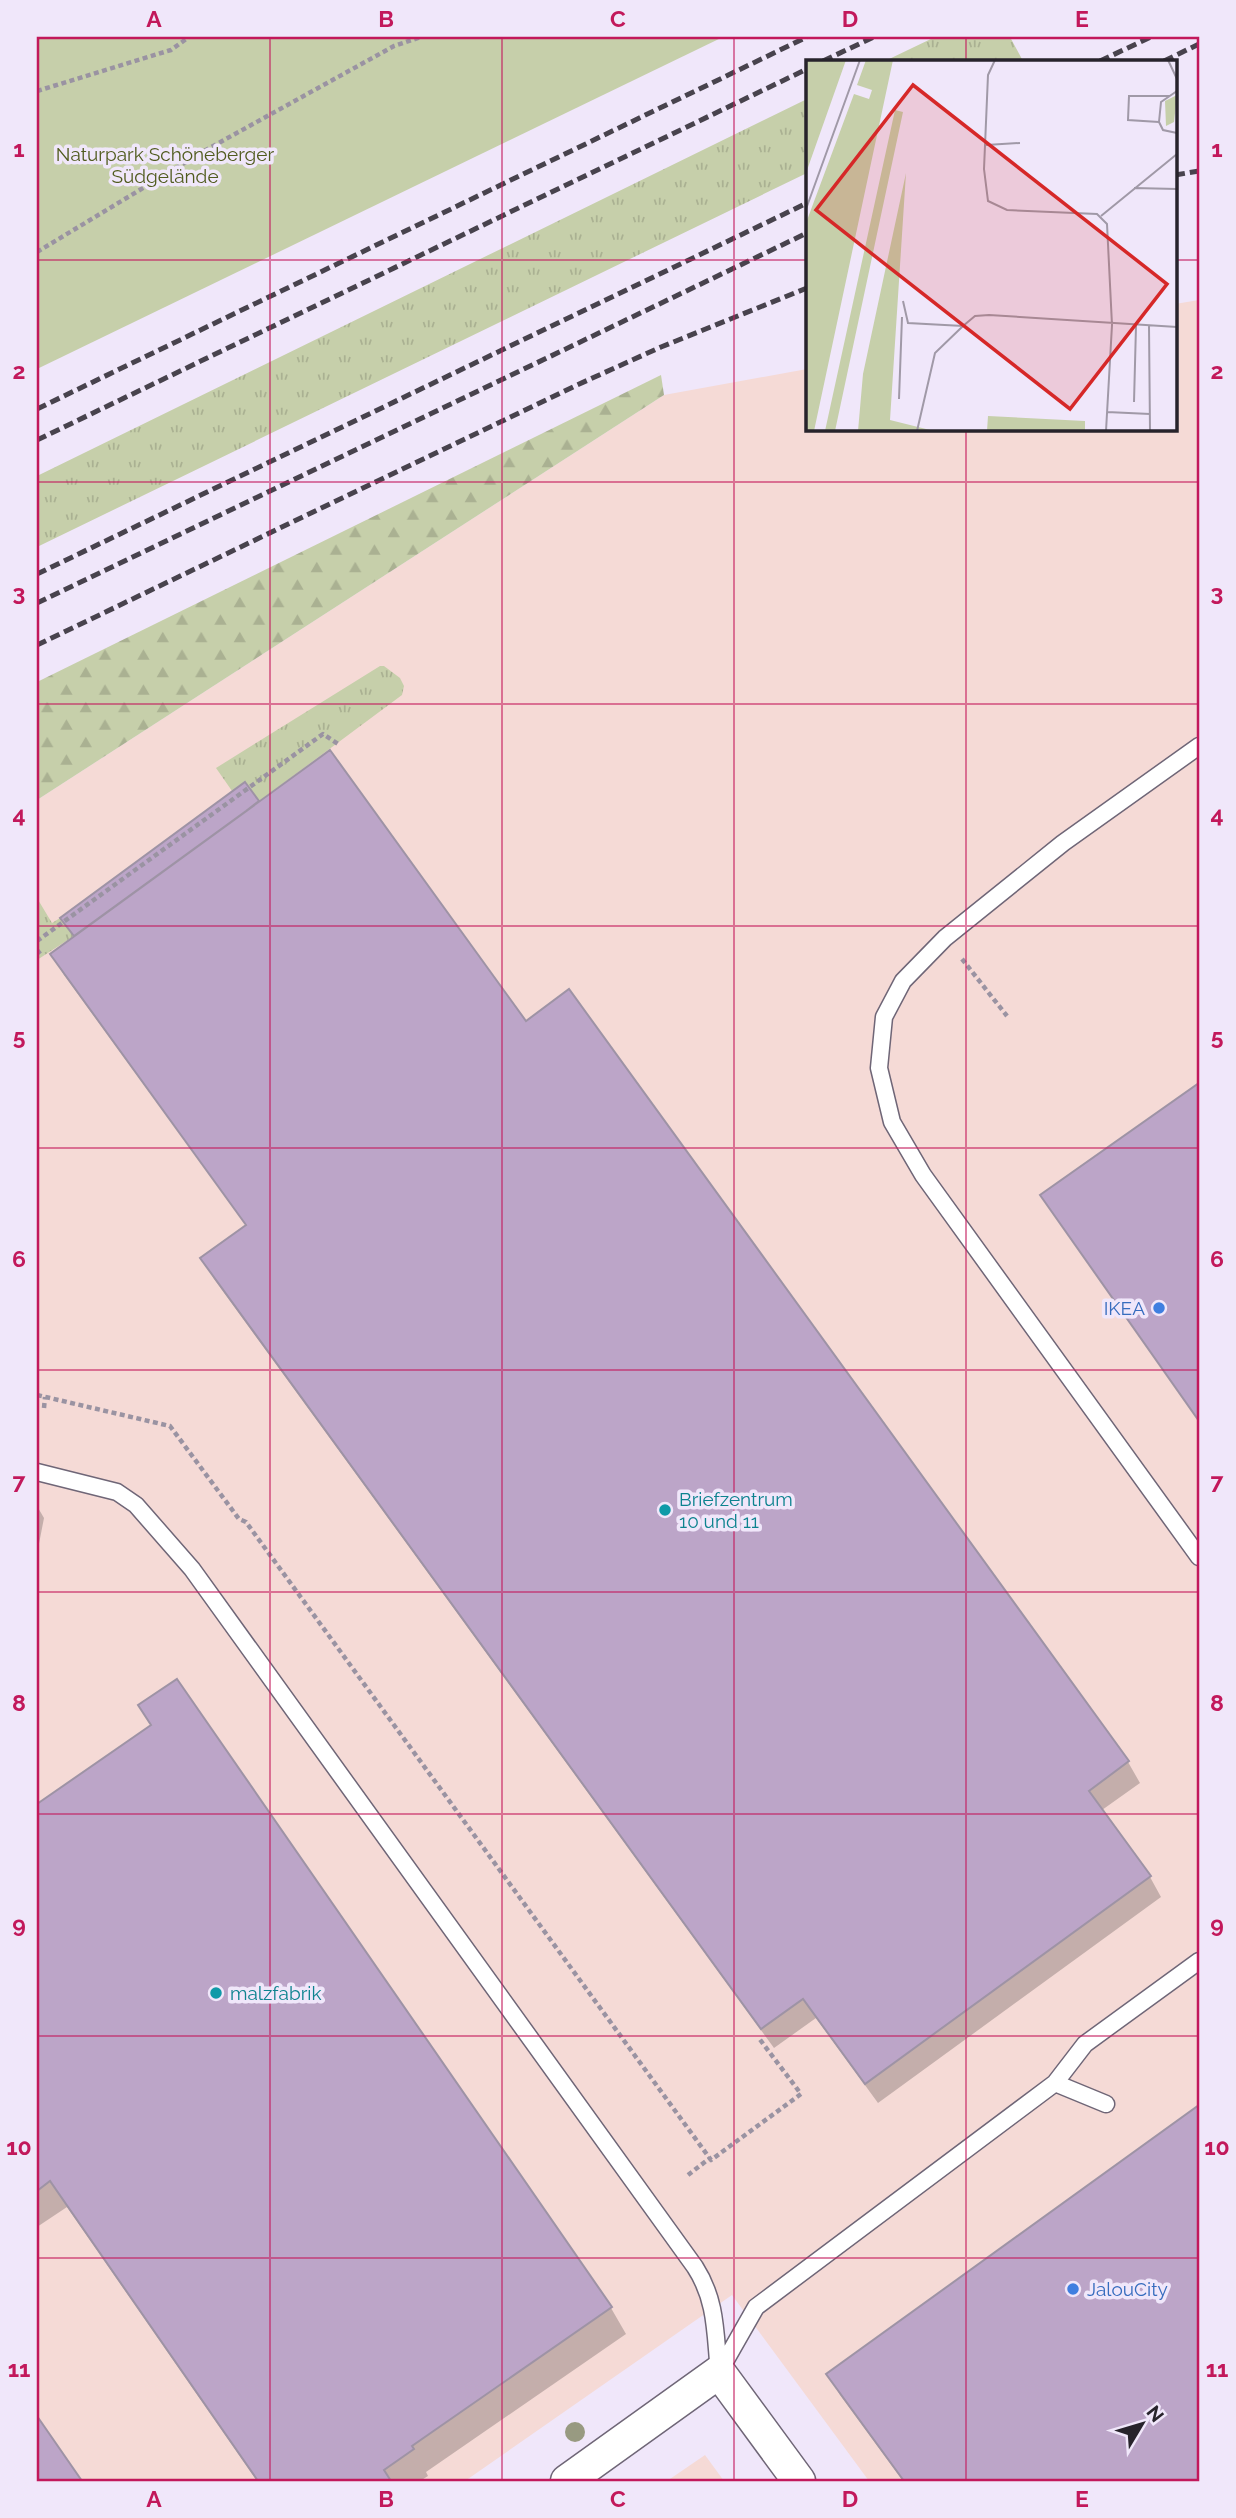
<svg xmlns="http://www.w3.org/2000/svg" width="1236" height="2518" font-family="Raleway,sans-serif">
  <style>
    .commercial { fill: #f5dad6 }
    .grass { fill: url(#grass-tufts) }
    .forest { fill: url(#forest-firs) }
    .park { fill: #c6cfaa }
    .shadow { fill: #0003 }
    .building { fill: #bca5c8; stroke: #9e93a5; stroke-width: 2 }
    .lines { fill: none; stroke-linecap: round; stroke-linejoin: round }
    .service-casing { stroke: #6f6677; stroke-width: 19 }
    .minor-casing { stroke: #6f6677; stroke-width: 35 }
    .path { stroke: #9a93a2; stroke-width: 4.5; stroke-dasharray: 5 3.5; stroke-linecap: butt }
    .service { stroke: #fff; stroke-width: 16 }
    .minor { stroke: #fff; stroke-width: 32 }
    .rail { stroke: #48434d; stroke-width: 5; stroke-dasharray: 10 5; stroke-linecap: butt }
    .tree { fill: #989a81 }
    .grid { fill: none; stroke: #c2185b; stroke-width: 2; stroke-opacity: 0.55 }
    .shop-dot { fill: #3f7fe0; stroke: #f0e7fa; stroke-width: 2.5 }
    .culture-dot { fill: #0f9aa8; stroke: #f0e7fa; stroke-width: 2.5 }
    .labels { text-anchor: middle; stroke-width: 7; stroke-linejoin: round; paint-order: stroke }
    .park-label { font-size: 19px; fill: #505b1e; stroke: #f0e7fa }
    .shop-label { font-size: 19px; fill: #366cbe; stroke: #f0e7fa; text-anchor: end }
    .culture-label { font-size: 19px; fill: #0d838f; stroke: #f0e7fa; text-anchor: start }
    .inset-road { fill: none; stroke: #a099a7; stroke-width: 2 }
    .view { fill: #d62828; fill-opacity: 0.15; stroke: #d62828; stroke-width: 3.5 }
    .inset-edge { fill: none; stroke: #27232b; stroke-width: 3.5 }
    .neatline { fill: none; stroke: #c2185b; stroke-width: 2.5 }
    .grid-label { font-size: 23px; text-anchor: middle; font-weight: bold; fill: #c2185b }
  </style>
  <defs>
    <pattern id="grass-tufts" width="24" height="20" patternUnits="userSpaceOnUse" patternTransform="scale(1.75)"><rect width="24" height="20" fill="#c6cfaa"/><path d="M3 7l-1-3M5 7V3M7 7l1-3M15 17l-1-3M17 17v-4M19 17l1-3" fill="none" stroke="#aab192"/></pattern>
    <pattern id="forest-firs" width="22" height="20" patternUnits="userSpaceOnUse" patternTransform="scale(1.75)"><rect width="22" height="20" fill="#c6cfaa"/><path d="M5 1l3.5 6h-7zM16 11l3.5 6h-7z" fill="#aab192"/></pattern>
  </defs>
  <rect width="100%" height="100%" fill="#f0e7fa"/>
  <path class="commercial" d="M1199,300V2481H869L732,2295L465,2481H37V800L664,395L807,369V429H1175V304Z
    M705,2455L724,2481H667Z"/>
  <path class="grass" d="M935,37H1010L1023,61H885Z
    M807,99V173L37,547V476Z
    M380,666H384L400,678L404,686L402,695L246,811L216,768Z
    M37,898L52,923L60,918L74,936L37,960Z"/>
  <path class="forest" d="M661,375L664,395L37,800V682Z"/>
  <path class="park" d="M37,37H723L37,369Z"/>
  <path class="shadow" d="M245,784L259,804L526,1023L569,992L1128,1762L1140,1783L1102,1810L1150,1877L1161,1897L878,2103L816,2018L774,2048L214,1279L203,1258L247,1226L64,975L52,954L75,937L62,919Z
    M1199,1085V1421L1042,1196Z
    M37,1506L44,1518L37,1554Z
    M176,1681L611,2308L626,2334L426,2472L428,2476L420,2481H257L67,2207L37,2227V1806L152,1726Z
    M1199,2107V2481H903L840,2395L829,2375Z
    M37,2420L80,2481H37Z"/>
  <path class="building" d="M330,750L526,1021L569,989L1129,1761L1089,1791L1151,1876L865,2084L803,1999L761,2029L200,1258L246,1225L50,954Z
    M245,782L259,801L246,811L74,936L60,918Z
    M1199,1083V1421L1040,1195Z
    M177,1679L612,2307L412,2446L414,2449L384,2470L391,2481H258L50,2181L37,2191V1804L151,1725L138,1705Z
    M1199,2105V2481H904L826,2374Z
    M37,2416L82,2481H37Z"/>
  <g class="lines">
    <g class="service-casing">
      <path id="service" d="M1199,746L1063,843L945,938L903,981L884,1017L879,1068L892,1122L923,1175L1199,1557
        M37,1472L117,1492L136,1505L192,1569L695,2267C717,2301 715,2334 719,2372
        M1055,2083L1106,2104
        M719,2372L756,2307L1055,2083L1085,2044L1199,1961"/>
    </g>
    <g class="minor-casing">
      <path id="minor" d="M567,2481L719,2372L799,2481"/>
    </g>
    <path class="path" d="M37,91L171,50L189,37
      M37,252L206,150L394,46L421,37
      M37,941L323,734L338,744
      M37,950L42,956
      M962,959L1007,1016
      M37,1395L170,1426L239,1519L246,1522L711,2160L801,2094L758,2037
      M44,1408L45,1397
      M688,2175L710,2158"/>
    <use href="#service" class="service"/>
    <use href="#minor" class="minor"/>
    <path class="rail" d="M823,61L874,37
      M1100,61L1151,37
      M1164,61L1199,44
      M1175,175L1199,171
      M37,409L807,37
      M37,440L807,69
      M37,574L807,203
      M37,603L807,233
      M37,645L577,385L661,347L807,288"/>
  </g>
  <circle class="tree" cx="575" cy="2432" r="10"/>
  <path class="grid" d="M270,37V2481M502,37V2481M734,37V2481M966,37V61M37,260H807M1175,260H1199M966,429V2481M37,482H1199M37,704H1199M37,926H1199M37,1148H1199M37,1370H1199M37,1592H1199M37,1814H1199M37,2036H1199M37,2258H1199"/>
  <g class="shop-dot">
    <circle cx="1159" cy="1308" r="7"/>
    <circle cx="1073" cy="2289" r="7"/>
  </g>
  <g class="culture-dot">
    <circle cx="665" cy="1510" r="7"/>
    <circle cx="216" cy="1993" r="7"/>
  </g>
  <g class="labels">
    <g class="park-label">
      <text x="165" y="161">Naturpark Schöneberger<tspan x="165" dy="22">Südgelände</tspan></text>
    </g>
    <g class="shop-label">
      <text x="1145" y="1315">IKEA</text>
      <text x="1087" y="2296" text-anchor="start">JalouCity</text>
    </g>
    <g class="culture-label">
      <text x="679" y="1506">Briefzentrum<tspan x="679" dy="22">10 und 11</tspan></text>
      <text x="230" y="2000">malzfabrik</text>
    </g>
  </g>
  <g transform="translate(806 60)">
    <rect width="371" height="371" fill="#f0e7fa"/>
    <path d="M371,35L368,62L360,66L359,41ZM89,50L97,52L29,371H19ZM182,356L279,361V371H181Z" fill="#c6cfaa"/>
    <path d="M100,113L84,360L124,370L52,371L57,314Z" fill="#c6cfaa"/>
    <path d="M0,0H40L0,113ZM60,0H87L8,371H0V163L48,34L63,39L66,30L51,25Z" fill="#c6cfaa"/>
    <path class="inset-road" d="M189,0L182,15L178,109L182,141L201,150L291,154L301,164L306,265L300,371M362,0L371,19M371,31L355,42L353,62L357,70L371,73M353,62L322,60L323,36H364M180,85L214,83M328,128L371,129M0,149L54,0M295,156L371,94M97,241L102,263L157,266L169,256L183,255L371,267M343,266L344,371M93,339L96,257M328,342L330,266M301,352L344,354M111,371L129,293L157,266"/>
    <path class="view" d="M107,25L361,224L264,349L10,150Z"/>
    <rect width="371" height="371" class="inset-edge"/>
  </g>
  <rect width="1236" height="2518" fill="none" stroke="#f0e7fa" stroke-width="77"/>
  <g transform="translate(1142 2424) rotate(52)" stroke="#f0e7fa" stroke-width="5" paint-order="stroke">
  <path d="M0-5L12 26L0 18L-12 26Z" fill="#27232b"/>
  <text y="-10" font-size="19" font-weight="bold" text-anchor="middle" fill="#27232b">N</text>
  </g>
  <rect x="38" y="38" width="1160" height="2442" class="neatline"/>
  <g class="grid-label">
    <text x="154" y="27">A</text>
    <text x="386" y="27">B</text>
    <text x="618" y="27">C</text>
    <text x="850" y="27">D</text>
    <text x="1082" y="27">E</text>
    <text x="19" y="157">1</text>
    <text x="1217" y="157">1</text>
    <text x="19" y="379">2</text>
    <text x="1217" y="379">2</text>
    <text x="19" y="601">3</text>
    <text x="1217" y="601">3</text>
    <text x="19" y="823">4</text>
    <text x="1217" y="823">4</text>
    <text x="19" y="1045">5</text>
    <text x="1217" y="1045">5</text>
    <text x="19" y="1267">6</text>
    <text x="1217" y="1267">6</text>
    <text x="19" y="1489">7</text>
    <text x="1217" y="1489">7</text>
    <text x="19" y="1711">8</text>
    <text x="1217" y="1711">8</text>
    <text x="19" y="1933">9</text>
    <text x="1217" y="1933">9</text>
    <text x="19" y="2155">10</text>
    <text x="1217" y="2155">10</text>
    <text x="19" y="2377">11</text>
    <text x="1217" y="2377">11</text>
    <text x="154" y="2507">A</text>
    <text x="386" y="2507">B</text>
    <text x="618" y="2507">C</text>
    <text x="850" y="2507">D</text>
    <text x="1082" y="2507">E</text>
  </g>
</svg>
